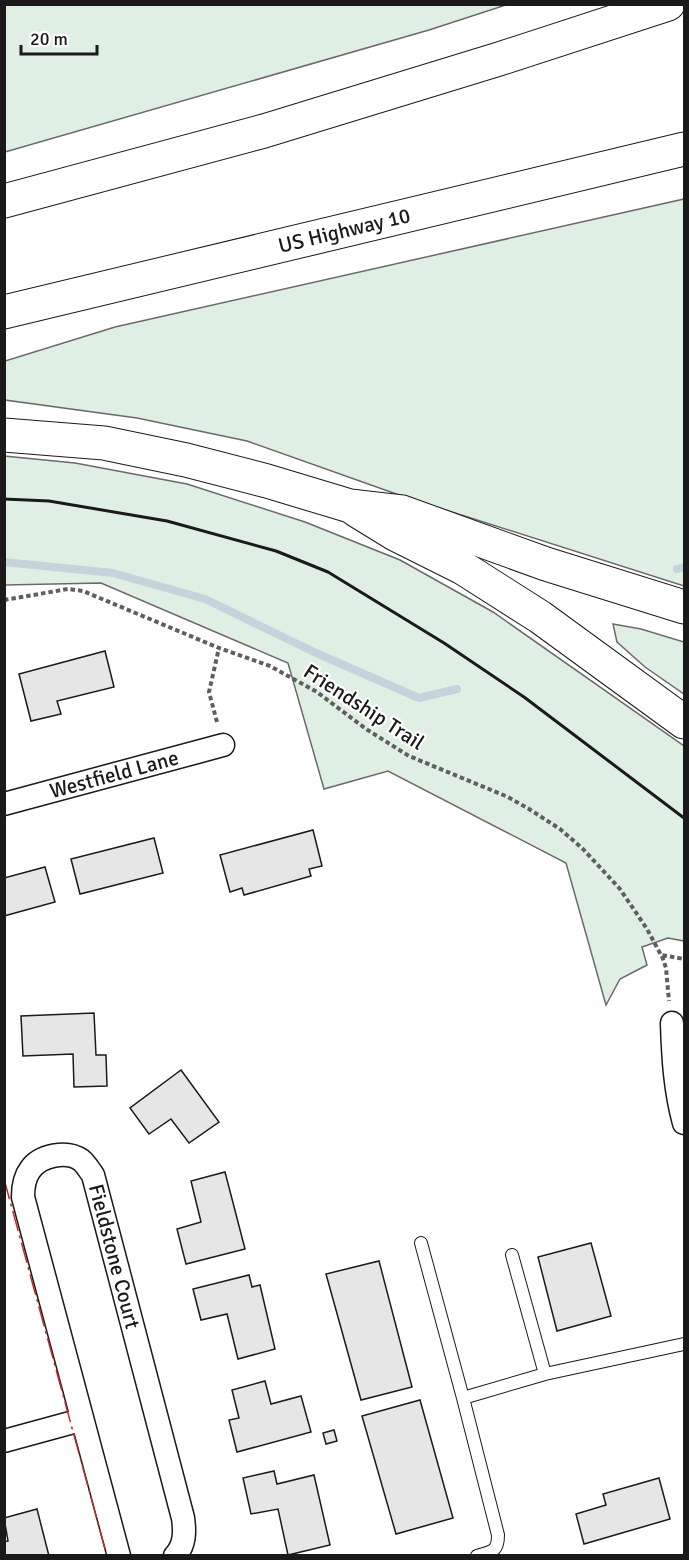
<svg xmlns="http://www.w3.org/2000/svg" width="689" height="1560" font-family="Signika,sans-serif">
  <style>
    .green { fill: #e0efe3; stroke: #6a6a6a; stroke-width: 1.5 }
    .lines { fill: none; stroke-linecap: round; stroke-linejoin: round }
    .stream { stroke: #c6d2dc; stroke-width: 8 }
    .building { fill: #e6e6e6; stroke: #1a1a1a; stroke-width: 1.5 }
    .lane-casing { stroke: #1a1a1a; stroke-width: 14 }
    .street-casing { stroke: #1a1a1a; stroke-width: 25 }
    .highway-casing { stroke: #1a1a1a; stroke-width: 35 }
    .path { stroke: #5f5f5f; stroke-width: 4; stroke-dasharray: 4.5 3; stroke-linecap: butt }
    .lane { stroke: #fff; stroke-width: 12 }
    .street { stroke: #fff; stroke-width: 22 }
    .highway { stroke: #fff; stroke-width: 33 }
    .wall { stroke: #1a1a1a; stroke-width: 3 }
    .power { stroke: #c62828; stroke-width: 1.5; stroke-dasharray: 21 4.5 3 4.5; stroke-linecap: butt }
    .labels { text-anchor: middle; stroke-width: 4.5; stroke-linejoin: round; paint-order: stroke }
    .street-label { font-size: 21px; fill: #1a1a1a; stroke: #fff }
  </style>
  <rect width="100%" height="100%" fill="#fff"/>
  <path class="green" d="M5,4H506V5L429,30L5,152Z
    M684,199V586L402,496L247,441L137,418L5,400V361L115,327Z
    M4,456L75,463L187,484L305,522L400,560L493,612L684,746V941L668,938L642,947L647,965L620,979L606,1005L566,863L388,771L324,789L288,663L101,583L5,585Z
    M613,624L641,629L684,642V694L645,667L617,642Z"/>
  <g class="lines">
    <path class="stream" d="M4,562L113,573L205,599L314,652L419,698L457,689
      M677,569L684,567"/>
  </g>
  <path class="building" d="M105,651L114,687L57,701L61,714L31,721L19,674Z
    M313,830L322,866L309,869L311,876L244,895L242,888L230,892L220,855Z
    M154,838L163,873L80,894L71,859Z
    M45,867L55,902L4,916V878Z
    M94,1013L96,1055H106L107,1086L74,1087L73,1054L23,1056L21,1016Z
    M181,1070L219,1122L189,1143L171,1119L149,1134L130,1108Z
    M225,1172L245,1249L186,1264L177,1229L201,1222L191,1181Z
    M591,1243L611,1316L557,1331L538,1257Z
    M379,1261L412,1387L361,1400L326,1274Z
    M249,1275L252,1287L260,1285L275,1349L238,1359L227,1314L201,1320L193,1289Z
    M265,1381L271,1404L301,1396L311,1432L237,1452L229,1420L239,1418L232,1390Z
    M420,1400L453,1518L396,1534L362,1416Z
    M334,1430L337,1441L326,1444L323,1433Z
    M274,1471L277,1484L314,1475L330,1545L288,1555L278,1509L251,1514L243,1478Z
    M659,1478L670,1519L584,1544L576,1514L606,1505L603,1494Z
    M37,1509L49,1556H4V1542L8,1541L4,1518Z"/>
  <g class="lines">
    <g class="lane-casing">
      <path id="lane" d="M421,1243L463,1398
        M512,1255L545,1374
        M477,1556C492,1551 498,1552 498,1535L463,1398L545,1374L684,1344"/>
    </g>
    <g class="street-casing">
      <g id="street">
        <path id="s1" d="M4,804L223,745"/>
        <path d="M672,1023C673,1057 675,1090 684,1123"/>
        <path d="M4,1441L81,1420"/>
        <path id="s2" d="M119,1556L23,1197C23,1187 24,1178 30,1170C40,1155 67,1150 81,1160C86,1164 89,1170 93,1175L183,1518C185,1532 185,1545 175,1556"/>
      </g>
    </g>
    <g class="highway-casing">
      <g id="highway">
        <path d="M4,201L264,131L499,59L668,4"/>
        <path id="s3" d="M4,312L684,149"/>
        <path d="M4,435L104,443L186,460L267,481L350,506L402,512L546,564L684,607"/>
        <path d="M356,510L395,534L463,568L540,617L684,722"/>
      </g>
    </g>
    <path class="path" d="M4,600L68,589L83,591L219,648L270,666L317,692L366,729L409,756L508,797L529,809L560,829L583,849L620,889L647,929L661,955L684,959
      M217,722L209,692L219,648
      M662,956L666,968L669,1001"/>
    <use href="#lane" class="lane"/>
    <use href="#street" class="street"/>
    <use href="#highway" class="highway"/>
    <path class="wall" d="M4,499L49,501L167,521L276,551L328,572L444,643L524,697L684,818"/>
    <path class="power" d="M4,1179L107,1556"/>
  </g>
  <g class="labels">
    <g class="street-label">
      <text dy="7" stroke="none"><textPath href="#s3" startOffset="350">US Highway 10</textPath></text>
      <text transform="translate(364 707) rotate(33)" y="7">Friendship Trail</text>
      <text dy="7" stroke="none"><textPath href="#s1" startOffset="114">Westfield Lane</textPath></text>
      <text dy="7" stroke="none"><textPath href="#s2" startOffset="560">Fieldstone Court</textPath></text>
    </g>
  </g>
  <rect width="689" height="1560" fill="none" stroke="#1a1a1a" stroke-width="12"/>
  <path d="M21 45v9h76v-9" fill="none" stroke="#1a1a1a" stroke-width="3"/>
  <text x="30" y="45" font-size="18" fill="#1a1a1a" stroke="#ffffff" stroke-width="4.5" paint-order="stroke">20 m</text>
</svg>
